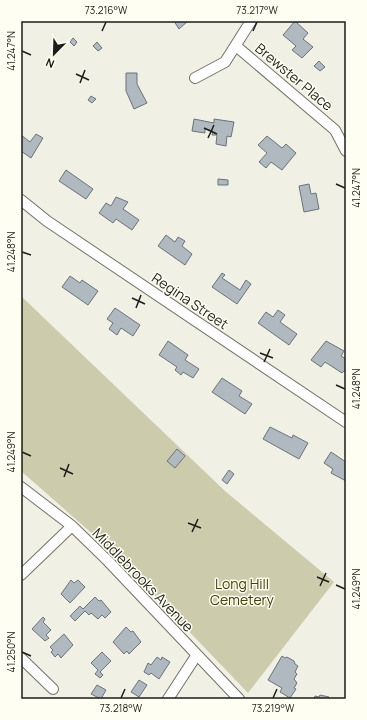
<svg xmlns="http://www.w3.org/2000/svg" width="367" height="720" font-family="Manrope,sans-serif">
  <style>
    .green { fill: #cccbab }
    .building { fill: #b0b8c0; stroke: #6b737a }
    .lines { fill: none; stroke-linecap: round; stroke-linejoin: round }
    .street-casing { stroke: #727268; stroke-width: 12 }
    .street { stroke: #fff; stroke-width: 10 }
    .ticks { fill: none; stroke: #1d1d19; stroke-width: 1.5 }
    .labels { text-anchor: middle; stroke-width: 3; stroke-linejoin: round; paint-order: stroke }
    .street-label { font-size: 14px; fill: #1d1d19; stroke: #fefef2 }
    .park-label { font-size: 14px; fill: #444006; stroke: #fefef2 }
    .neatline { fill: none; stroke: #1d1d19; stroke-width: 1.5 }
    .ticks-label { font-size: 10px; text-anchor: middle; fill: #1d1d19 }
  </style>
  <rect width="100%" height="100%" fill="#f1f0e5"/>
  <path class="green" d="M21,296L225,491L334,582L248,693L112,551L21,471Z"/>
  <path class="building" d="M174,21H188L179,29Z
    M295,21L308,33L303,39L313,47L302,58L292,50L296,46L283,35Z
    M73,38L77,42L74,46L70,42Z
    M97,42L102,48L98,51L93,46Z
    M319,61L325,67L320,71L314,66Z
    M126,73H137V84L147,103L134,109L126,91Z
    M91,96L96,99L92,103L88,100Z
    M194,119L214,123V119L234,122L231,137L227,136L226,146L216,144L217,135H212L213,131L205,129V133L192,131Z
    M36,134L43,138L31,158L21,151V135L30,142Z
    M267,136L282,148L286,144L296,153L282,170L271,162L266,168L259,162L267,153L258,145Z
    M66,170L93,189L86,199L59,181Z
    M218,179L228,180V185H218Z
    M309,184L311,194L316,193L319,209L304,212L299,186Z
    M116,197L128,202L123,209L139,220L132,230L116,219L113,223L99,213L106,203L111,206Z
    M166,235L175,242L178,237L185,241L182,246L192,254L185,265L158,246Z
    M222,273L225,275L222,278L240,290L246,280L251,284L237,304L212,287Z
    M70,276L80,283L82,280L98,291L88,305L62,287Z
    M115,308L140,325L133,336L121,328L117,335L109,329L113,323L107,319Z
    M278,310L285,315L280,322L297,334L289,345L258,323L266,312L273,317Z
    M168,341L188,355L185,360L199,369L193,378L183,372L181,375L175,370L177,367L159,355Z
    M326,341L344,351L341,356L346,359V372L344,371L342,373L325,362L321,367L311,360Z
    M222,378L242,391L239,396L252,404L245,414L212,392Z
    M270,427L292,438L293,435L308,443L299,459L263,439Z
    M177,449L185,456L175,468L167,461Z
    M331,452L346,462V481L331,473L333,469L324,463Z
    M229,470L234,474L227,484L222,480Z
    M71,580L74,583L78,580L85,587L70,603L61,594Z
    M95,597L99,601L101,600L111,612L105,618L102,615L98,619L91,613L89,615L85,611L75,621L70,616L80,606L83,609Z
    M43,617L45,619L43,622L51,630L46,635L49,638L45,641L32,629Z
    M126,627L131,632L133,631L141,642L129,654L127,651L124,654L113,642Z
    M64,634L73,645L61,658L58,654L55,657L51,652L53,650L50,647Z
    M102,652L111,661L100,672L103,675L100,678L95,674L98,670L91,663Z
    M282,656L285,658L287,657L294,661L295,664L298,666L295,672L297,674L294,679L297,683L294,688L296,689L290,698L280,692L282,688L268,680Z
    M157,657L161,660L162,657L170,662L159,679L151,673L149,675L144,672L148,663L151,665Z
    M139,680L147,685L139,697L131,692Z
    M97,685L106,690L101,699L91,694Z
    M320,695L329,697V699H314L315,696L319,697Z"/>
  <g class="lines">
    <g class="street-casing">
      <path id="street" d="M236,46L335,130L346,151
        M195,78L225,62L251,21
        M21,200L47,221L346,422
        M21,487L72,526L108,561L239,699
        M21,575L72,526
        M21,658L53,689
        M168,699L196,656"/>
    </g>
    <use href="#street" class="street"/>
  </g>
  <path class="ticks" d="M102,31L106,22M253,31L257,22M22,51L31,55M76,74L89,80M80,83L85,70M204,128L217,134M208,138L214,125M336,184L345,188M22,252L31,255M132,298L145,304M136,308L141,295M260,353L273,358M264,362L270,349M336,385L345,389M22,452L31,456M60,468L73,474M64,477L69,464M188,523L201,528M192,532L198,519M317,577L329,582M336,585L345,589M320,586L326,573M22,652L31,656M121,698L125,689M273,698L277,689"/>
  <g class="labels">
    <g class="street-label">
      <text transform="translate(294 77) rotate(40)" y="5">Brewster Place</text>
      <text transform="translate(190 301) rotate(34)" y="5">Regina Street</text>
      <text transform="translate(143 580) rotate(46)" y="5">Middlebrooks Avenue</text>
    </g>
    <g class="park-label">
      <text x="242" y="589">Long Hill<tspan x="242" dy="16">Cemetery</tspan></text>
    </g>
  </g>
  <rect width="367" height="720" fill="none" stroke="#fefef2" stroke-width="44"/>
  <g transform="translate(54 54) rotate(203)" stroke="#fefef2" stroke-width="3" paint-order="stroke">
  <path d="M0-3L7 15L0 10L-7 15Z" fill="#1d1d19"/>
  <text y="-6" font-size="11" font-weight="bold" text-anchor="middle" fill="#1d1d19">N</text>
  </g>
  <rect x="22" y="22" width="323" height="676" class="neatline"/>
  <g class="ticks-label">
    <text x="106" y="14">73.216°W</text>
    <text x="257" y="14">73.217°W</text>
    <text transform="translate(11 51) rotate(-90)" y="4">41.247°N</text>
    <text transform="translate(356 188) rotate(-90)" y="4">41.247°N</text>
    <text transform="translate(11 252) rotate(-90)" y="4">41.248°N</text>
    <text transform="translate(356 389) rotate(-90)" y="4">41.248°N</text>
    <text transform="translate(11 452) rotate(-90)" y="4">41.249°N</text>
    <text transform="translate(356 589) rotate(-90)" y="4">41.249°N</text>
    <text transform="translate(11 652) rotate(-90)" y="4">41.250°N</text>
    <text x="121" y="712">73.218°W</text>
    <text x="273" y="712">73.219°W</text>
  </g>
</svg>
